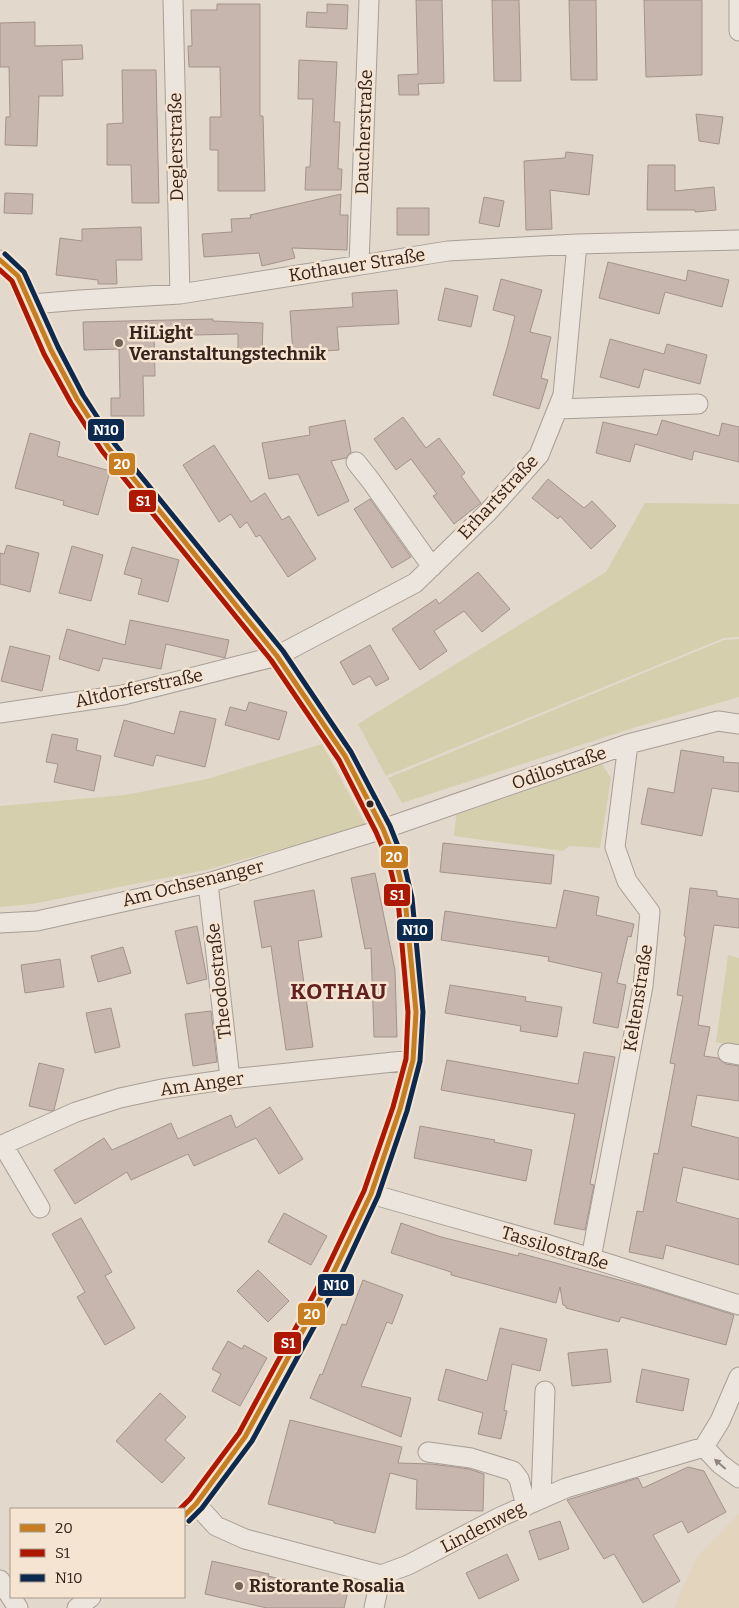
<svg xmlns="http://www.w3.org/2000/svg" width="739" height="1608" font-family="Bitter,serif">
  <style>
    .farmland { fill: #e2d4bd }
    .green { fill: #d5cfae }
    .building { fill: #c7b6ad; stroke: #a3938b }
    .lines { fill: none; stroke-linecap: round; stroke-linejoin: round }
    .minor-casing { stroke: #a89e95; stroke-width: 21 }
    .minor { stroke: #ece5dd; stroke-width: 19 }
    .bus-1-casing { stroke: #f4e4d1; stroke-width: 9 }
    .bus-2-casing { stroke: #f4e4d1; stroke-width: 9 }
    .bus-3-casing { stroke: #f4e4d1; stroke-width: 9 }
    .bus-1 { stroke: #c67e20; stroke-width: 5 }
    .bus-2 { stroke: #ae1700; stroke-width: 5 }
    .bus-3 { stroke: #0c294f; stroke-width: 5 }
    .oneway { fill: #91857e }
    .poi-dot { fill: #73645b; stroke: #f4e4d1; stroke-width: 2 }
    .bus-dot { fill: #36251e; stroke: #f4e4d1; stroke-width: 2 }
    .labels { text-anchor: middle; stroke-width: 5; stroke-linejoin: round; paint-order: stroke }
    .street-label { font-size: 18px; fill: #36251e; stroke: #f4e4d1 }
    .poi-label { font-size: 18px; font-weight: bold; fill: #36251e; stroke: #f4e4d1; text-anchor: start }
    .district-label { font-size: 22px; font-weight: bold; letter-spacing: 1px; fill: #62201e; stroke: #f4e4d1 }
    .line-badge { stroke: #f4e4d1; stroke-width: 2 }
    .badge-label { font-size: 14px; text-anchor: middle; font-weight: bold; fill: #fff }
  </style>
  <rect width="100%" height="100%" fill="#e3d8cc"/>
  <path class="farmland" d="M739,1514V1608H674L696,1558Z"/>
  <path class="green" d="M645,503L739,504V637L724,638L386,776L358,724L606,572Z
    M739,639V697L633,728L402,803L388,778L724,640Z
    M322,744L366,825L206,870L32,904L0,907V806L125,795L207,779Z
    M602,764L611,778L600,848L569,846L563,851L454,836L456,815Z
    M728,955L739,958V1047L716,1042Z"/>
  <path class="building" d="M416,0H442L444,83L418,84L419,95H399L398,75L418,74Z
    M492,0H519L521,81H494Z
    M569,0H596L597,80H571Z
    M644,0H702V75L646,77Z
    M217,4H260V116H263L265,191H218V150H210V117H221L220,67H189L188,46H192L191,10H217Z
    M327,4L348,5L347,29L306,27L307,12L327,13Z
    M35,22V46L82,45L83,59L62,60L63,96H39L37,146L5,145L6,117H10L9,67H0V23Z
    M299,60L337,62L334,122H340L338,169H342L341,190H305L306,167H310L313,99H298Z
    M122,70H156L159,203H132L131,165H107V124L123,123Z
    M696,114L723,117L719,144L699,141Z
    M566,152L593,155L589,195L550,190L552,229L526,230L524,161L565,158Z
    M648,165H675V191L714,187L716,210L695,212V210H647Z
    M5,193L33,194L32,214L4,213Z
    M341,194L340,215H348L347,250L292,248L295,258L262,266L259,253L204,257L202,234L232,232L231,219L251,218L250,215Z
    M484,197L504,201L499,227L479,223Z
    M397,208H429V235H397Z
    M141,227L142,260H116L117,284H98V280L56,275L60,238L82,241V229Z
    M608,262L686,281L688,270L729,280L722,307L665,292L659,314L599,298Z
    M501,279L542,290L530,332L551,337L541,378L548,380L539,409L493,395L507,348L515,316L493,310Z
    M445,288L478,296L471,327L438,320Z
    M397,290L399,324L337,327L339,350L293,353L290,311L353,307L352,293Z
    M213,319V321L263,323L262,356H238V334L154,336L155,376H143L144,416H111V398H120L119,349L84,350L83,322Z
    M610,339L664,354L667,344L707,355L700,384L644,369L639,388L600,377Z
    M403,417L426,448L439,438L465,473L461,476L481,503L454,524L433,496L437,494L411,459L396,470L374,439Z
    M345,420L351,452L346,458L331,461L349,501L318,516L298,474L269,479L262,443L310,435L309,427Z
    M662,420L719,436L722,423L739,427V462L694,451L692,460L635,444L630,462L596,453L603,422L657,435Z
    M30,433L60,442L57,456L110,471L98,515L63,505L64,501L15,488Z
    M214,445L251,502L265,493L282,520L289,516L316,559L288,577L260,535L256,537L247,522L240,528L231,514L219,522L183,465Z
    M548,479L584,508L592,501L616,526L591,549L560,516L558,519L532,498Z
    M370,499L411,557L392,568L354,509Z
    M7,545L39,553L30,592L0,584V553L4,554Z
    M72,546L103,555L91,601L59,593Z
    M132,547L179,560L168,602L138,594L142,579L124,574Z
    M478,572L510,609L482,632L464,611L434,631L447,651L420,670L392,629L436,599L439,604Z
    M130,620L229,640L225,658L166,644L161,669L103,658L99,671L59,659L67,629L125,645Z
    M370,645L389,679L376,686L370,676L353,685L340,662Z
    M10,646L50,656L42,691L1,681Z
    M249,702L287,712L279,740L225,725L230,707L246,711Z
    M180,711L216,719L205,767L156,755L153,766L114,756L124,720L174,734Z
    M52,734L78,739L76,750L101,756L94,791L54,782L58,764L46,762Z
    M681,750L724,757L723,762L739,763V792L712,788L702,836L641,824L648,788L674,793Z
    M443,843L554,855L551,884L440,872Z
    M375,873L395,970L397,1037H374L371,948L365,949L351,878Z
    M690,888L717,891V896L739,899V928L714,925L698,1025L710,1027L704,1056L718,1058L726,1064L739,1066V1101L697,1095L691,1126L739,1138V1180L683,1167L676,1202L739,1219V1265L666,1245L663,1259L629,1252L637,1211L643,1212L654,1153L658,1154L675,1064L670,1063L683,996L677,995L686,937L684,936Z
    M314,890L322,937L298,941L313,1047L286,1050L271,946L262,948L254,901Z
    M564,890L599,897L596,915L634,924L631,937L628,936L617,983L626,985L618,1028L593,1023L602,973L548,961L549,957L441,940L445,911L556,928Z
    M197,926L207,979L187,984L175,931Z
    M123,947L131,973L98,982L91,956Z
    M60,959L64,987L25,993L21,965Z
    M450,985L526,997L525,1001L562,1007L557,1037L520,1031L521,1026L445,1013Z
    M111,1008L120,1047L95,1053L86,1013Z
    M211,1011L217,1062L193,1066L185,1014Z
    M584,1052L615,1057L590,1184L594,1185L585,1230L554,1224L575,1114L441,1090L447,1060L578,1084Z
    M39,1063L64,1069L54,1110L51,1111L29,1106Z
    M270,1107L303,1159L279,1174L256,1138L194,1166L188,1154L131,1180L127,1172L75,1204L54,1170L104,1138L112,1150L171,1123L178,1139L231,1115L236,1128Z
    M420,1126L495,1140L494,1142L532,1150L526,1181L414,1158Z
    M284,1213L327,1236L311,1265L268,1242Z
    M81,1218L112,1272L105,1276L135,1328L105,1345L77,1297L85,1292L52,1234Z
    M401,1223L441,1237L518,1256L519,1253L649,1288L734,1315L726,1345L621,1317L619,1322L566,1308V1306L563,1305L560,1287L556,1303L451,1275V1272L391,1253Z
    M258,1270L289,1301L268,1322L237,1291Z
    M363,1280L403,1295L392,1324L387,1322L361,1386L411,1398L401,1437L310,1398L320,1374L322,1375L342,1324L346,1325Z
    M500,1328L547,1339L540,1371L512,1364L504,1410L507,1411L501,1439L478,1434L483,1413L438,1400L446,1369L487,1381Z
    M228,1341L242,1349L244,1345L267,1358L240,1406L212,1391L221,1374L212,1369Z
    M607,1349L611,1382L572,1386L568,1353Z
    M642,1369L689,1379L683,1411L636,1402Z
    M160,1393L186,1417L165,1440L185,1458L162,1483L116,1441Z
    M290,1420L402,1447L398,1463L432,1464L469,1469L484,1474L483,1511L416,1509L417,1480L390,1473L375,1533L334,1523V1521L268,1504Z
    M688,1467L704,1471L726,1512L688,1533L682,1521L653,1535L680,1581L643,1603L614,1554L604,1559L567,1500L638,1478L643,1488Z
    M560,1521L569,1549L539,1560L529,1531Z
    M507,1554L519,1580L479,1599L466,1573Z
    M212,1561L269,1574L268,1576L302,1584L303,1580L348,1591L344,1608H267L205,1594Z"/>
  <g class="lines">
    <g class="minor-casing">
      <path id="minor" d="M173,0L180,294
        M739,0V31
        M0,260L18,276L51,350L77,399L108,447L277,656L345,756L383,829L396,861L405,899L416,1012L413,1060L400,1109L371,1194L327,1286L245,1437L196,1504L184,1516
        M359,264L369,0
        M32,304L80,300L180,294L448,251L577,244L739,240
        M558,409L698,404
        M356,462L371,481L432,567
        M0,713L123,695L277,656L415,583L488,512L539,455L563,395L577,244
        M208,883L230,1079
        M0,923L37,921L208,883L383,829L628,744L718,721L739,724
        M728,1053L739,1055
        M3,1145L40,1208
        M0,1146L76,1112L120,1098L162,1089L230,1079L413,1060
        M371,1194L543,1243L739,1305
        M591,1258L643,986L650,912L627,881L615,847L628,744
        M704,1447L720,1464L739,1478
        M428,1452L471,1458L513,1471L519,1479L526,1506
        M541,1498L545,1391
        M196,1504L216,1526L245,1539L381,1575L408,1565L500,1517L566,1488L704,1447L720,1421L739,1377
        M0,1580L18,1608
        M77,1608L91,1597
        M374,1608L381,1575"/>
    </g>
    <use href="#minor" class="minor"/>
    <g class="bus-1-casing">
      <path id="bus-1" d="M0,260L18,276L51,350L77,399L108,447L277,656L345,756L383,829L396,861L405,899L416,1012L413,1060L400,1109L371,1194L327,1286L245,1437L196,1504L184,1516"/>
    </g>
    <g class="bus-2-casing">
      <path id="bus-2" d="M0,270L12,281L44,354L71,403L102,451L271,660L339,760L376,832L389,863L398,900L408,1012L406,1059L393,1107L364,1191L320,1283L239,1433L190,1499L180,1509"/>
    </g>
    <g class="bus-3-casing">
      <path id="bus-3" d="M5,254L24,272L58,347L83,395L114,443L283,651L351,752L390,826L403,859L412,898L423,1012L420,1061L407,1111L378,1196L334,1290L252,1441L202,1508L189,1521"/>
    </g>
    <use href="#bus-1" class="bus-1"/>
    <use href="#bus-2" class="bus-2"/>
    <use href="#bus-3" class="bus-3"/>
  </g>
  <defs><path id="oneway-solid" d="M-6-.8H1V-3.2L6.5 0L1 3.2V.8H-6Z" transform="scale(1.25)"/></defs>
  <use class="oneway" href="#oneway-solid" transform="translate(720 1464) rotate(-139)"/>
  <g class="poi-dot">
    <circle cx="119" cy="343" r="5"/>
    <circle cx="239" cy="1586" r="5"/>
  </g>
  <circle class="bus-dot" cx="370" cy="804" r="4.5"/>
  <g class="labels">
    <g class="street-label">
      <text transform="translate(364 132) rotate(-88)" y="6">Daucherstraße</text>
      <text transform="translate(176 147) rotate(-91)" y="6">Deglerstraße</text>
      <text transform="translate(357 265) rotate(-9)" y="6">Kothauer Straße</text>
      <text transform="translate(498 497) rotate(-47)" y="6">Erhartstraße</text>
      <text transform="translate(139 688) rotate(-12)" y="6">Altdorferstraße</text>
      <text transform="translate(559 768) rotate(-19)" y="6">Odilostraße</text>
      <text transform="translate(193 883) rotate(-14)" y="6">Am Ochsenanger</text>
      <text transform="translate(219 981) rotate(-96)" y="6">Theodostraße</text>
      <text transform="translate(638 998) rotate(-81)" y="6">Keltenstraße</text>
      <text transform="translate(202 1084) rotate(-8)" y="6">Am Anger</text>
      <text transform="translate(555 1248) rotate(17)" y="6">Tassilostraße</text>
      <text transform="translate(483 1527) rotate(-27)" y="6">Lindenweg</text>
    </g>
    <g class="poi-label">
      <text x="129" y="339">HiLight<tspan x="129" dy="21">Veranstaltungstechnik</tspan></text>
      <text x="249" y="1592">Ristorante Rosalia</text>
    </g>
    <g class="district-label">
      <text x="339" y="999">KOTHAU</text>
    </g>
  </g>
  <g class="line-badge">
    <rect x="87" y="418" width="38" height="24" rx="5" fill="#0c294f"/>
    <rect x="108" y="452" width="28" height="24" rx="5" fill="#c67e20"/>
    <rect x="128" y="489" width="29" height="24" rx="5" fill="#ae1700"/>
    <rect x="380" y="845" width="29" height="24" rx="5" fill="#c67e20"/>
    <rect x="383" y="883" width="28" height="24" rx="5" fill="#ae1700"/>
    <rect x="396" y="918" width="38" height="24" rx="5" fill="#0c294f"/>
    <rect x="317" y="1273" width="38" height="24" rx="5" fill="#0c294f"/>
    <rect x="297" y="1302" width="29" height="24" rx="5" fill="#c67e20"/>
    <rect x="273" y="1331" width="29" height="24" rx="5" fill="#ae1700"/>
  </g>
  <g class="badge-label">
    <text x="106" y="435">N10</text>
    <text x="122" y="469">20</text>
    <text x="143" y="506">S1</text>
    <text x="394" y="862">20</text>
    <text x="397" y="900">S1</text>
    <text x="415" y="935">N10</text>
    <text x="336" y="1290">N10</text>
    <text x="312" y="1319">20</text>
    <text x="288" y="1348">S1</text>
  </g>
  <rect x="10" y="1508" width="175" height="90" fill="#f4e4d1" stroke="#a89889"/>
  <rect x="20" y="1524" width="25" height="8" fill="#c67e20" stroke="#a89889"/>
  <text x="55" y="1533" font-size="15" fill="#36251e">20</text>
  <rect x="20" y="1549" width="25" height="8" fill="#ae1700" stroke="#a89889"/>
  <text x="55" y="1558" font-size="15" fill="#36251e">S1</text>
  <rect x="20" y="1574" width="25" height="8" fill="#0c294f" stroke="#a89889"/>
  <text x="55" y="1583" font-size="15" fill="#36251e">N10</text>
</svg>
